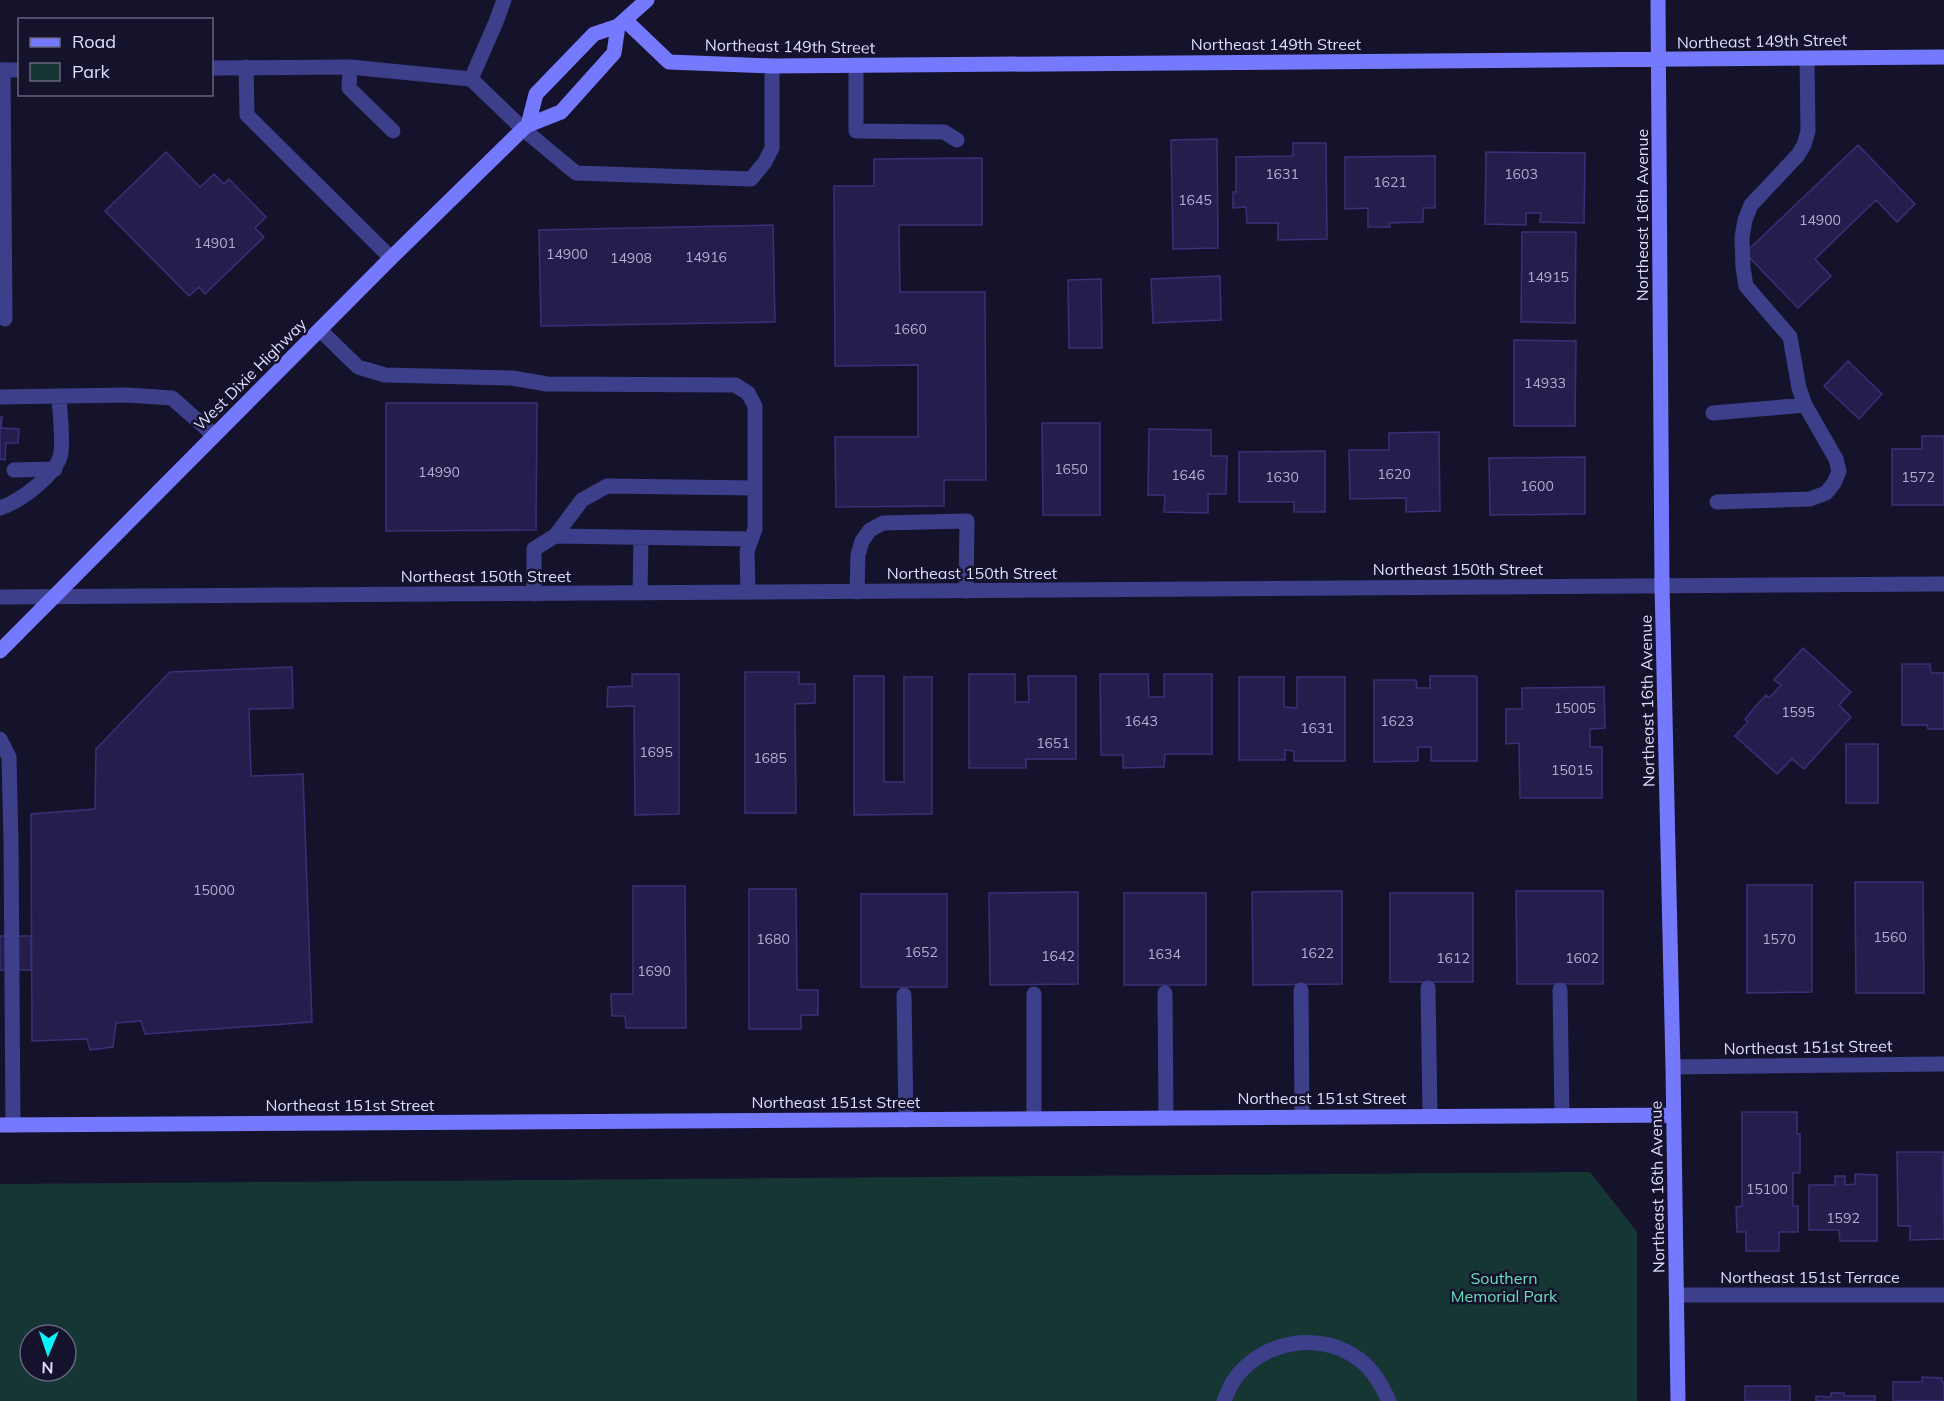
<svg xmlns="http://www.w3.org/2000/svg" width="1944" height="1401" font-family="Mulish,sans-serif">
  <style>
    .green { fill: #153633; fill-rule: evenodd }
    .building { fill: #251e4d; stroke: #3a3078; stroke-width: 1.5 }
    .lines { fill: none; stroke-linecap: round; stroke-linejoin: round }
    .lane { stroke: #3d3f8a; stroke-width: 15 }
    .street { stroke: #3d3f8a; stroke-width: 15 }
    .secondary { stroke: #7579fe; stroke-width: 15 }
    .labels { text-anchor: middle; stroke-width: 5; stroke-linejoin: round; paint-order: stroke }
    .number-label { font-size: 14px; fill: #b0add2 }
    .street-label { font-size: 16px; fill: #dfddff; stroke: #15122c }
    .park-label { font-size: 16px; fill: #67e0bb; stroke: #15122c }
  </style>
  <rect width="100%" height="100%" fill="#15122c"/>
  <path class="green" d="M1590,1172L1637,1232V1401H0V1184ZM30,1335H66V1371H30Z"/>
  <path class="building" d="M1217,139L1218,248L1173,249L1171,140Z
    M1293,143H1326L1327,239L1278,240V223H1247L1246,207L1233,208V192H1236V157L1293,156Z
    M1858,145L1915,204L1897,222L1876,200L1815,259L1831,276L1798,308L1745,253Z
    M166,152L200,187L214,174L224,184L229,179L266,217L255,228L264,237L205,294L199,287L189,296L105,211Z
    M1486,152L1585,153L1584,223L1540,222L1541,213H1526V225L1485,224Z
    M1435,156V208H1423V222L1389,223L1390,227H1368V208L1345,209V157Z
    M982,158V225H899L900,292H985L986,480H944V506L836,507L835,437H918V365L835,366L834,186H874V159Z
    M773,225L775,322L541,326L539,230Z
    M1522,232H1576L1575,323L1521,322Z
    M1220,276L1221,320L1153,323L1151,279Z
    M1101,279L1102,348H1069L1068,280Z
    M1514,340L1576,341L1575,426H1514Z
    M1848,361L1882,394L1859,419L1824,386Z
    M386,403H537L536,530L386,531Z
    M0,417H2L1,428L19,429L18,443H6L5,460L0,459Z
    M1042,423H1100V515H1043Z
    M1149,429L1211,430V456H1227L1226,494H1208V513L1164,512L1165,495H1148Z
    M1439,432L1440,511L1406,512V498L1350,499L1349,450H1389V433Z
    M1922,436H1944V505H1892V449H1922Z
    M1325,451V512H1294V502H1239V452Z
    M1585,457V514L1490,515L1489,458Z
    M1803,648L1851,692L1839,705L1851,717L1804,769L1792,759L1777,774L1735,736L1748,722L1745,719L1755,707L1766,695L1769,698L1781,685L1774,680Z
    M1902,664H1930L1931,673H1944V729H1928L1927,725H1902Z
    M292,667L293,708L249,709L251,776L303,774L312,1022L145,1034L141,1021L116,1023L113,1047L90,1050L87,1039L32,1041L31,814L95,809L96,749L170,672Z
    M745,672H799V684H815V703L795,704L796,813H745Z
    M632,674H679V814L635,815L634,706L607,707L608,687L632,686Z
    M969,674H1015V702H1029L1028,676H1076V759H1026V768H969Z
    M1100,674H1148L1149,697H1164V674H1212V754H1165L1164,767L1123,768V755H1101Z
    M854,676H884V782H904V677H932V814L854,815Z
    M1430,676H1477V761H1431V747H1418V761L1374,762V680H1416L1417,688H1430Z
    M1239,677H1284V707L1297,708V677H1345V761H1294V751L1285,750V760H1239Z
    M1604,687L1605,728L1590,729V747H1602V798H1520L1519,743L1506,744V709H1522V688Z
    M1846,744H1878V803H1846Z
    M1855,882H1923L1924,993H1856Z
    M1747,885H1812V992L1747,993Z
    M633,886H685L686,1028H626L625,1016H612L611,994H633Z
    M749,889H796L797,990H818V1015H801V1029H749Z
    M1342,891V984L1253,985L1252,892Z
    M1516,891H1603V984H1517Z
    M1078,892V984L990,985L989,893Z
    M1124,893H1206V985H1124Z
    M1390,893H1473V982H1390Z
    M861,894H947V987H861Z
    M0,936H31V970H0Z
    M1742,1112H1797V1134H1800V1173H1793V1206H1798V1232H1779V1251H1746V1232H1737L1736,1207L1742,1206Z
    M1897,1152H1943L1944,1239L1910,1240V1226H1898Z
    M1855,1174L1877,1175V1241H1840L1839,1230H1809V1185H1835V1176H1845V1185L1855,1184Z
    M1922,1377L1942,1378V1382H1944V1401H1893V1382H1922Z
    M1745,1386H1790V1401H1745Z
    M1831,1393H1844V1396H1875V1401H1816V1396L1831,1397Z"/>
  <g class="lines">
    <path class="lane" d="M856,65V131L944,132L957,140
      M246,67L247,115L391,258
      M350,67L349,88L393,131
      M3,70L5,319
      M471,79L496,22L504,0
      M523,129L576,173L751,179L765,162L772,148V66
      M320,330L358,367L385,375L512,378L547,384L735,385L748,393L755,406V529L747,551L748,592
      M0,397L127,395L172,398L214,435
      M1713,413L1805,405
      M14,470L55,469
      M1717,502L1810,499L1826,493L1834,483L1839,471L1836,459L1805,405L1799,388L1790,337L1746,286L1743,268L1742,237L1745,220L1751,205L1798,155L1804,145L1808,131L1807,58
      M0,508C19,502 58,474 61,453C63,437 60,414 59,397
      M555,536L751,539
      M857,592L858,555L862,541L870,530L883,523L967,521L966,591
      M640,593L641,538
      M534,594V549L555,536L582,500L607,486L755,488
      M0,739L9,757L11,842L13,1125
      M1428,988L1430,1115
      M1301,990L1302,1116
      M1560,990L1562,1115
      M1165,993L1166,1117
      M1034,994V1118
      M904,995L906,1120
      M1224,1401C1227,1394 1230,1386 1234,1380C1262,1340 1321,1330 1360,1360C1374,1371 1382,1386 1389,1401"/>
    <path class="street" d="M212,68L350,67L471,79L523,129
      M0,70H20
      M0,597L1944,584
      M1673,1067L1944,1064
      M1677,1295H1944"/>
    <path class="secondary" d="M1658,0L1662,585L1673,1067L1678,1401
      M625,20L669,62L772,66L1944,57
      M528,125L536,94L594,34L618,26L647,0
      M0,651L391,258L523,129L528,125L561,112L614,53L618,26
      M0,1125L1673,1115"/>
  </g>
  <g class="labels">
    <g class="number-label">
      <text x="1282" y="179">1631</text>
      <text x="1521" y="179">1603</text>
      <text x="1390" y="187">1621</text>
      <text x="1195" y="205">1645</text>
      <text x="1820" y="225">14900</text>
      <text x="215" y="248">14901</text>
      <text x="567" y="259">14900</text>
      <text x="706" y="262">14916</text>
      <text x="631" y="263">14908</text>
      <text x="1548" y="282">14915</text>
      <text x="910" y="334">1660</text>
      <text x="1545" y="388">14933</text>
      <text x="1071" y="474">1650</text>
      <text x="439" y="477">14990</text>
      <text x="1394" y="479">1620</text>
      <text x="1188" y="480">1646</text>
      <text x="1282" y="482">1630</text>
      <text x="1918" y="482">1572</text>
      <text x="1537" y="491">1600</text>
      <text x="1575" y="713">15005</text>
      <text x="1798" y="717">1595</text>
      <text x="1141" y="726">1643</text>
      <text x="1397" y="726">1623</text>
      <text x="1317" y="733">1631</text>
      <text x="1053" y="748">1651</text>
      <text x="656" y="757">1695</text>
      <text x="770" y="763">1685</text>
      <text x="1572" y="775">15015</text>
      <text x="214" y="895">15000</text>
      <text x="1890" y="942">1560</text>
      <text x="773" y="944">1680</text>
      <text x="1779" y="944">1570</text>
      <text x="921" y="957">1652</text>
      <text x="1317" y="958">1622</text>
      <text x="1164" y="959">1634</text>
      <text x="1058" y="961">1642</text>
      <text x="1453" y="963">1612</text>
      <text x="1582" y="963">1602</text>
      <text x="654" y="976">1690</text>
      <text x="1767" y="1194">15100</text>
      <text x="1843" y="1223">1592</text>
    </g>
    <g class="street-label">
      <text transform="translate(1762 41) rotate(-1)" y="6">Northeast 149th Street</text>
      <text x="1276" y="50">Northeast 149th Street</text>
      <text transform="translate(790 46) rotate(1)" y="6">Northeast 149th Street</text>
      <text transform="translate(1642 215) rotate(-90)" y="6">Northeast 16th Avenue</text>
      <text transform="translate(250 374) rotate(-45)" y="6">West Dixie Highway</text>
      <text x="1458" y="575">Northeast 150th Street</text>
      <text x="972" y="579">Northeast 150th Street</text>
      <text x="486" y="582">Northeast 150th Street</text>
      <text transform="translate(1647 701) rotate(-91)" y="6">Northeast 16th Avenue</text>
      <text transform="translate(1808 1047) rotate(-1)" y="6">Northeast 151st Street</text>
      <text x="1322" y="1104">Northeast 151st Street</text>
      <text x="836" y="1108">Northeast 151st Street</text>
      <text x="350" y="1111">Northeast 151st Street</text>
      <text transform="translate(1657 1187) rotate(-91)" y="6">Northeast 16th Avenue</text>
      <text x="1810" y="1283">Northeast 151st Terrace</text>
    </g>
    <g class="park-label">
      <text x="1504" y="1284">Southern<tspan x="1504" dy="18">Memorial Park</tspan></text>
    </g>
  </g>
  <rect x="18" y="18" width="195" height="78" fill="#15122c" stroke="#666380" stroke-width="1.5"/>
  <rect x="30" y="38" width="30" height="9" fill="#7579fe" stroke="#666380" stroke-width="1.5"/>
  <text x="72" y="48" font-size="18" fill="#dfddff">Road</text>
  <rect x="30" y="63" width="30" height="18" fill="#153633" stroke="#666380" stroke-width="1.5"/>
  <text x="72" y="78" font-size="18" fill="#dfddff">Park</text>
  <g transform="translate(48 1353) rotate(182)"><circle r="28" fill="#15122c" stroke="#666380" stroke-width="1.5"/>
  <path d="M0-4.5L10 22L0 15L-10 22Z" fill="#0bf2fd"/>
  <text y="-9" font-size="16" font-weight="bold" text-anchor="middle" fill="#dfddff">N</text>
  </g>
</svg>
